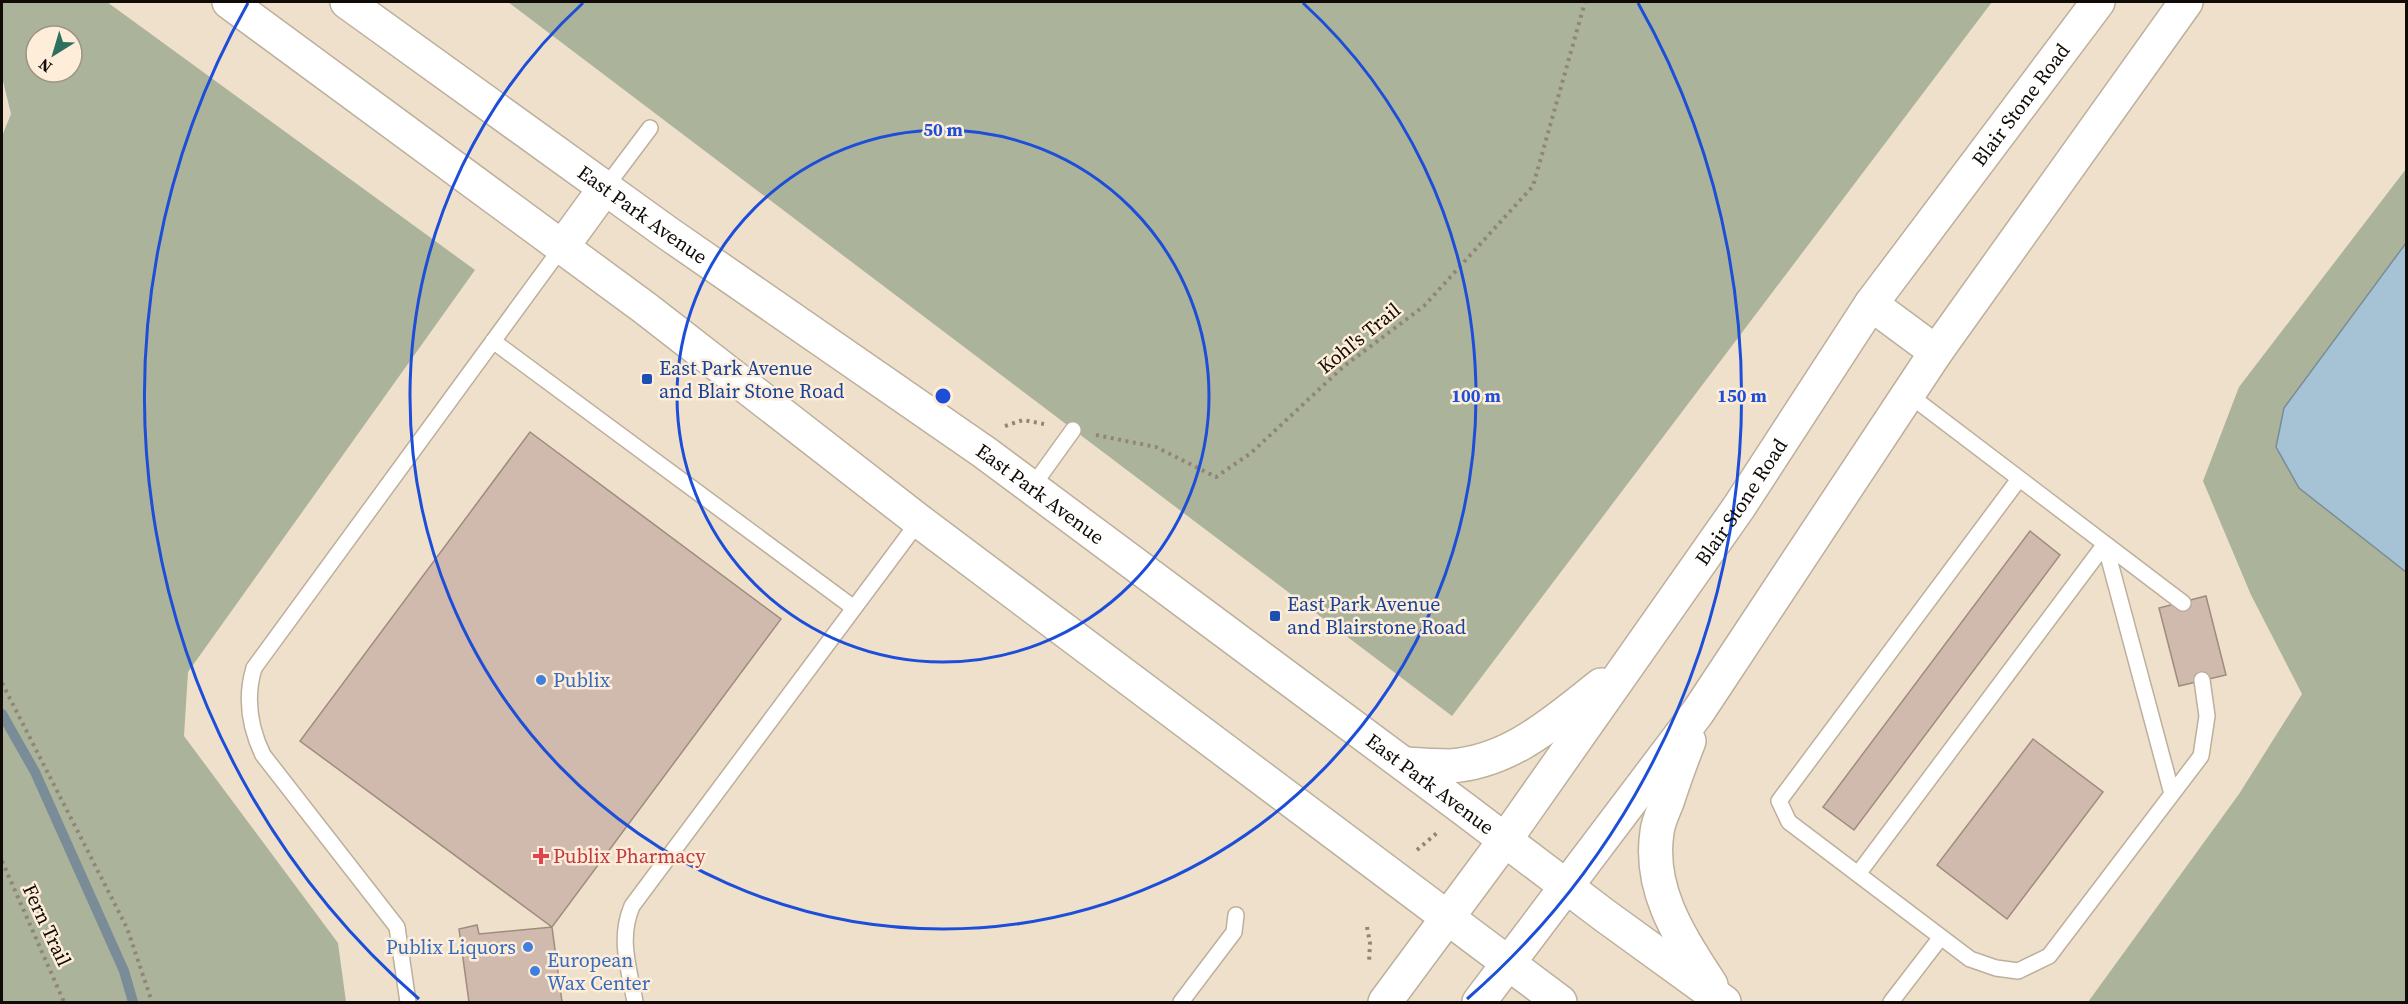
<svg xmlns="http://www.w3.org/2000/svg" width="2408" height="1004" font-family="'Source Serif 4',serif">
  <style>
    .green { fill: #acb39b; fill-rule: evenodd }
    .water { fill: #a6c3d6; stroke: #798c98; stroke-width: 1.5 }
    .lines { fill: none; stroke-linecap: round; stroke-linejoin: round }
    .stream { stroke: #798c98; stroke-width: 10 }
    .building { fill: #d0b9ad; stroke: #a08b7f; stroke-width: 1.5 }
    .lane-casing { stroke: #bdaf9c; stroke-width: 18 }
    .secondary-casing { stroke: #bdaf9c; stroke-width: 36 }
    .path { stroke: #908678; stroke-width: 4; stroke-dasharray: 3 4.5; stroke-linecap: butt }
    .lane { stroke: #fff; stroke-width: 15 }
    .secondary { stroke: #fff; stroke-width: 33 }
    .ring { fill: none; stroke: #1d4ed8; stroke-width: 3 }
    .transit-dot { fill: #1a4fb4; stroke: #fdedd9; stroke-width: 2 }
    .shop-dot { fill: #3f7fe0; stroke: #fdedd9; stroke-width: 2 }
    .health-dot { fill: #e0444e; stroke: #fdedd9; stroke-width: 2 }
    .labels { text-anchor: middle; stroke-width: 5; stroke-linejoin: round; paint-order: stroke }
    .street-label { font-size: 20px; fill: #100b06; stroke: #fdedd9 }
    .transit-label { font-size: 20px; fill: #164399; stroke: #fdedd9; text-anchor: start }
    .shop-label { font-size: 20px; fill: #366cbe; stroke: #fdedd9; text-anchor: start }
    .health-label { font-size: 20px; fill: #be3a42; stroke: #fdedd9; text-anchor: start }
    .centre { fill: #1d4ed8; stroke: #fdedd9; stroke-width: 3 }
    .ring-label { font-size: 18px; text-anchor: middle; font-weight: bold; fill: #1d4ed8; stroke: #fdedd9; stroke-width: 5; stroke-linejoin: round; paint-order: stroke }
  </style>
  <rect width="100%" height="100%" fill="#efe0cc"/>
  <path class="green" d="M2,2H107L475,270L188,672L184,736L338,943L346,1002H2V136L11,114L2,77ZM36,36H72V72H36Z
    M508,2H1992L1452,716Z
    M2406,169V1002H2088L2239,794L2302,694L2251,595L2203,481L2239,387Z"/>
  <path class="water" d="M2406,243V572L2299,488L2276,447L2284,408Z"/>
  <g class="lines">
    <path class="stream" d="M2,714L35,772L124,971L133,1002"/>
  </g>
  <path class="building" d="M530,432L781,619L552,927L300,741Z
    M2030,531L2060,555L1854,830L1823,807Z
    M2206,596L2226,675L2179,686L2159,608Z
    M2033,739L2103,792L2007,919L1937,865Z
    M477,925L479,934L552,927L562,1002H469L459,929Z"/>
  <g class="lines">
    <g class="lane-casing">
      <path id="lane" d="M605,188L650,128
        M493,341L854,608
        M1908,394L2183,603
        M2019,479L1779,801L1789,822L1970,959L1996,968L2018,971L2049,956L2201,756L2207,716L2202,680
        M1032,487L1073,430
        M2105,544L2172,794
        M1858,874L2105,544
        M408,1002L397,927L263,755C249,726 245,698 254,668L562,247
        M635,1002C629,968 618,939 632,906L919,521
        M1181,1002L1234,932L1236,915
        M1891,1002L1941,937"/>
    </g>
    <g class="secondary-casing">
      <g id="secondary">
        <path d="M229,2L645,308L919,521L1560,1002"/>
        <path id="s1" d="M347,2L669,234L984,452L1464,809L1604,915L1724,1002"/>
        <path d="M562,247L605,188"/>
        <path d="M1871,304L1936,352"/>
        <path d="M1689,741C1681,761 1674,781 1667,802C1663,812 1658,822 1657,832C1648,891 1681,938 1711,985"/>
        <path d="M1404,764C1419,765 1435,766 1450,766C1511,762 1555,721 1601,685"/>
        <path id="s2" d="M1385,1002L1505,840L1739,507L1871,304L2098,2"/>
        <path d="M1479,1002L1698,712L1936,352L2186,2"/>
      </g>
    </g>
    <path class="path" d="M1005,426L1023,420L1044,424
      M1096,435L1156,447L1216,477L1251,453L1343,367L1424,306L1533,186L1585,2
      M2,683L127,928L152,1002
      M1417,850L1438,832
      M2,861L64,1002
      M1367,927L1370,943L1369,963"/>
    <use href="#lane" class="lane"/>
    <use href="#secondary" class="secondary"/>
  </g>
  <g class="ring">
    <circle cx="943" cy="396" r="266"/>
    <path d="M1303 3A533 533 0 1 1 583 3"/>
    <path d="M419 999A799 799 0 0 1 248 3M1638 3A799 799 0 0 1 1467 999"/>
  </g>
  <g class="transit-dot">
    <rect x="641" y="373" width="12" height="12" rx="3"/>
    <rect x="1269" y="610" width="12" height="12" rx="3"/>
  </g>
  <g class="shop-dot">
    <circle cx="541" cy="680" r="6"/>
    <circle cx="528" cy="947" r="6"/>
    <circle cx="535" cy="971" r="6"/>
  </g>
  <path class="health-dot" d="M538 847h6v6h6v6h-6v6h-6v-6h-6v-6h6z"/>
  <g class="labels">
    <g class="street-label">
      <text dy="7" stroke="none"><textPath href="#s2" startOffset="1100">Blair Stone Road</textPath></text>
      <text dy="7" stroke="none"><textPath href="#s1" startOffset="364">East Park Avenue</textPath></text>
      <text transform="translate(1359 338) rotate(-39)" y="7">Kohl's Trail</text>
      <text dy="7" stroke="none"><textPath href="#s1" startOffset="850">East Park Avenue</textPath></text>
      <text dy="7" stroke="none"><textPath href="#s2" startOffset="614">Blair Stone Road</textPath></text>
      <text dy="7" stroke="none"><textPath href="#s1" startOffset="1336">East Park Avenue</textPath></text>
      <text transform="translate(47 925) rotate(65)" y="7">Fern Trail</text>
    </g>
    <g class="transit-label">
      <text x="659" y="375">East Park Avenue<tspan x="659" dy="23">and Blair Stone Road</tspan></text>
      <text x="1287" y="611">East Park Avenue<tspan x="1287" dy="23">and Blairstone Road</tspan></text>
    </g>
    <g class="shop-label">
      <text x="553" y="687">Publix</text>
      <text x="516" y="954" text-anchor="end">Publix Liquors</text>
      <text x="547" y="967">European<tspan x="547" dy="23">Wax Center</tspan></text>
    </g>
    <g class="health-label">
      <text x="553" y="863">Publix Pharmacy</text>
    </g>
  </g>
  <circle cx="943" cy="396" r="9" class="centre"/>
  <g class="ring-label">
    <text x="943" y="136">50 m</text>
    <text x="1476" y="402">100 m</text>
    <text x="1742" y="402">150 m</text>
  </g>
  <rect width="2408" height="1004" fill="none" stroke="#100b06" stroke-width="6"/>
  <g transform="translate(54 54) rotate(217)"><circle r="28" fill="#fdedd9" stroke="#9e9385" stroke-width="1.5"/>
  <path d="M0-4.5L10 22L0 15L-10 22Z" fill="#2e7060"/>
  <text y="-9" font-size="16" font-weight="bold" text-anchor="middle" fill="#100b06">N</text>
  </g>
</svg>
